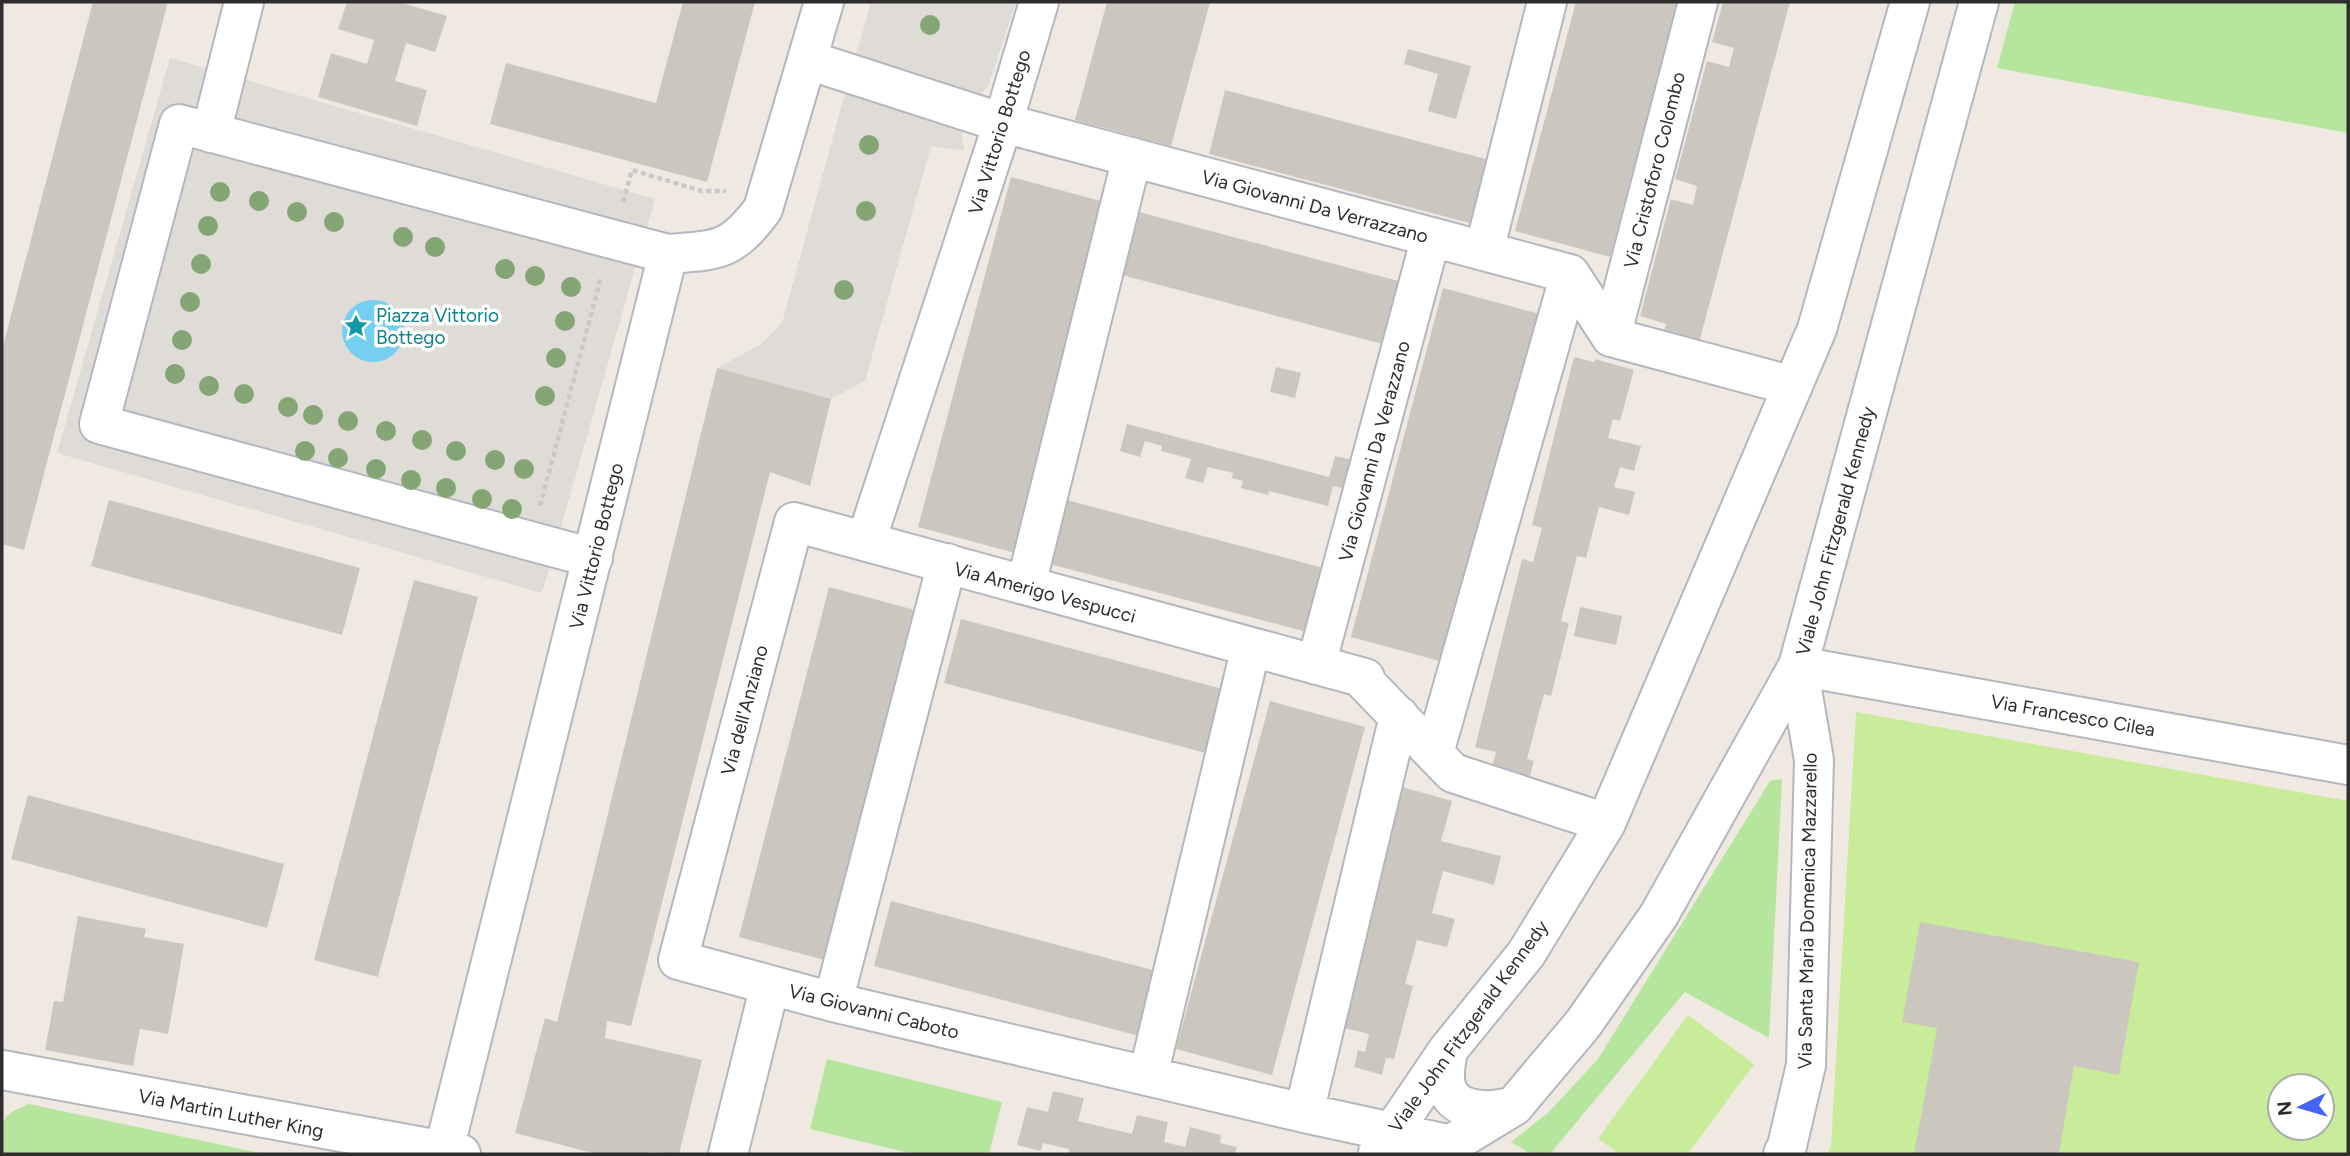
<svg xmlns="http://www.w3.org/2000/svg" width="2350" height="1156" font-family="Figtree,sans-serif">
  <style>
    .green { fill: #b6e59e }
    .pitch { fill: #c9ec9a; fill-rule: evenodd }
    .plaza { fill: #dfdcd8 }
    .water { fill: #75cff0 }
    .building { fill: #cbc7bf }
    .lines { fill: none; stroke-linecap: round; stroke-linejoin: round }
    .minor-casing { stroke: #b4b7c1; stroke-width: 42 }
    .path { stroke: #c9c9c9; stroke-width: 4.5; stroke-dasharray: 5 3.5; stroke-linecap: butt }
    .minor { stroke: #fff; stroke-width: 38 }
    .tree { fill: #84a574 }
    .labels { text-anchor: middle; stroke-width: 7; stroke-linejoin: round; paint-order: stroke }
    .street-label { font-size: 19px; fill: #2e2e2e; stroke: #fff }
    .culture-label { font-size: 19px; fill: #0d838f; stroke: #fff; text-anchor: start }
  </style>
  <rect width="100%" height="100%" fill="#efe9e1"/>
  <path class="green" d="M2015,2H2348V133L1997,68Z
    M1782,779L1769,1038L1685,992L1550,1154H1531L1511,1142L1549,1112L1598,1059L1770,781Z
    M827,1059L1002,1102L989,1154H913L810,1129Z
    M29,1104L264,1154H6L2,1152C2,1117 0,1116 29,1104Z"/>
  <path class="pitch" d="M1856,712L2348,801V1154H1827L1831,1146ZM2280,1086H2322V1128H2280Z
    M1688,1015L1754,1064L1688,1154H1620L1598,1139Z"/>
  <path class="plaza" d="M871,2H1016L988,87L978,96L855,58Z
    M170,58L655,199L542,593L57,453Z
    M845,93L957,123L962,134L964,151L931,146L865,381L831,399L717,368L761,344L782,323Z"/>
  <path class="water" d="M342 331a31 31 0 1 1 62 0a31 31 0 1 1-62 0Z"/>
  <path class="building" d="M93,2H168L24,550L2,544V350Z
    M347,2H399L447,16L435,52L406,43L395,81L427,90L417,126L318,97L331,53L367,64L374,40L338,29Z
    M683,2H755L707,182L490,124L506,63L656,103Z
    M1107,2H1210L1171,146L1075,120Z
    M1576,2H1678L1610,257L1515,231Z
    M1723,2H1790L1696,354L1660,345L1666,324L1640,316L1671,199L1693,205L1697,186L1675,179L1707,61L1729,67L1734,48L1712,42Z
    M1408,49L1471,66L1456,119L1428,111L1438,74L1404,64Z
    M1225,90L1493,161L1477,225L1209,154Z
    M1011,177L1108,203L1015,553L918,527Z
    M1139,212L1406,283L1390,346L1122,275Z
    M1443,288L1540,314L1447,663L1351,637Z
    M1574,357L1594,362L1595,359L1634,370L1620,421L1613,419L1608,438L1641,446L1634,471L1620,467L1614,487L1635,492L1629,515L1599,507L1586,558L1577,556L1561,621L1569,623L1551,696L1544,694L1527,759L1534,761L1528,783L1490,774L1496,752L1475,747L1522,559L1533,562L1542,528L1532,525Z
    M1276,367L1301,373L1295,398L1270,392Z
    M717,368L831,399L810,486L770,472L631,1026L607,1021L605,1038L702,1060L679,1154L651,1152L650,1154H597L515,1133L545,1018L557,1022Z
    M1127,424L1329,477L1335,456L1362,462L1354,491L1333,486L1328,506L1269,491L1268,495L1241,488L1243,481L1232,478L1233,473L1208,467L1203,483L1185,478L1191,459L1161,451L1162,446L1145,441L1140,457L1120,451Z
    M1063,499L1331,570L1314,634L1046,563Z
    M109,500L360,568L342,635L91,566Z
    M414,580L478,597L378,977L314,960Z
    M829,587L926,613L836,963L739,937Z
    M1580,607L1622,616L1616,645L1574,636Z
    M961,619L1230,691L1213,755L944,683Z
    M1270,701L1365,727L1272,1075L1176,1049Z
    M1402,787L1452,801L1441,841L1501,856L1494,885L1443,871L1432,913L1455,919L1447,947L1417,940L1405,984L1413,986L1394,1059L1386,1058L1382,1075L1354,1067L1358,1050L1365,1052L1369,1034L1340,1027L1378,890H1375Z
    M28,795L284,864L267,928L11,859Z
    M891,901L1160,972L1143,1037L874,966Z
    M78,916L146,929L144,937L184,944L168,1034L140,1029L133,1066L45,1050L54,1001L63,1002Z
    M1920,922L2139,962L2119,1075L2074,1066L2059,1154H1914L1937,1028L1902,1022Z
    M1053,1091L1084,1098L1078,1121L1132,1134L1137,1115L1168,1122L1164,1142L1185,1147L1190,1127L1221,1135L1220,1143L1237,1147L1235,1154H1068L1069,1149L1043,1143L1041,1151L1017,1145L1027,1107L1048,1112Z"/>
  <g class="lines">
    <g class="minor-casing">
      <path id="minor" d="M808,60L1003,123L1570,274L1611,337L1793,386
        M211,133L244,2
        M1484,251L1547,2
        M1611,337L1698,2
        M866,541L1003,123L1039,2
        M593,558L99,424L179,124L668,254
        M1026,585L1132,157
        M1316,665L1431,237
        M1434,753L1570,274
        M833,1002L947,563
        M1448,1050C1447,1057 1445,1065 1445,1073C1443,1113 1485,1114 1514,1106
        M2,1070L461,1154
        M1148,1076L1251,647
        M1304,1113L1399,716
        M1452,1145L1304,1113L833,1002L678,960L794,522L1365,678L1363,680L1453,773L1606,823
        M1378,1153L1448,1050L1526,954L1606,823L1817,329L1910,2
        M443,1154L668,254C718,250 731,252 763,209L824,2
        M728,1154L770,985
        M1435,1154L1514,1106L1583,1024L1659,915L1798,666L1979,2
        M1783,1154L1787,1146L1806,1065L1814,760L1798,666L2348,765"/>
    </g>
    <path class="path" d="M623,202L632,170L702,191H726
      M540,506L601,277"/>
    <use href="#minor" class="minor"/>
  </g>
  <g class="tree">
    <circle cx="930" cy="25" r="10"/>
    <circle cx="869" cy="145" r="10"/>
    <circle cx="220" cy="192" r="10"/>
    <circle cx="259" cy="201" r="10"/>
    <circle cx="866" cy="211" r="10"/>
    <circle cx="297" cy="212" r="10"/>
    <circle cx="334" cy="222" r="10"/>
    <circle cx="208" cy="226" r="10"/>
    <circle cx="403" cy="237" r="10"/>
    <circle cx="435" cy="247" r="10"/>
    <circle cx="201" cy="264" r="10"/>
    <circle cx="505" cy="269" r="10"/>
    <circle cx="535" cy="276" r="10"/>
    <circle cx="571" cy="287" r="10"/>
    <circle cx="844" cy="290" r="10"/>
    <circle cx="190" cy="302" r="10"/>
    <circle cx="565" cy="321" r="10"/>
    <circle cx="182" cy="340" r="10"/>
    <circle cx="556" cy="358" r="10"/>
    <circle cx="175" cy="374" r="10"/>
    <circle cx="209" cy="386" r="10"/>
    <circle cx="244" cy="394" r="10"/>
    <circle cx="545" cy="396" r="10"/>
    <circle cx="288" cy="407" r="10"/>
    <circle cx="313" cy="415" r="10"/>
    <circle cx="348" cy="421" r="10"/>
    <circle cx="386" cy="431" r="10"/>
    <circle cx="422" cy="440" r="10"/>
    <circle cx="305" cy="451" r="10"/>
    <circle cx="456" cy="451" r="10"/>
    <circle cx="338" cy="458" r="10"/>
    <circle cx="495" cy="460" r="10"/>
    <circle cx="376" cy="469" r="10"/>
    <circle cx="524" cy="469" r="10"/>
    <circle cx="411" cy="480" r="10"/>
    <circle cx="446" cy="488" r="10"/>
    <circle cx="482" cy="499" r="10"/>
    <circle cx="512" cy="509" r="10"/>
  </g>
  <defs>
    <g id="sight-bare" transform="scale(1.89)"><path d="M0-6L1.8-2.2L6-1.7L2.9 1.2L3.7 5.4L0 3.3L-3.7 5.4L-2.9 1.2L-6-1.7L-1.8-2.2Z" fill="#0f9aa8" stroke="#fff" stroke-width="2.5" paint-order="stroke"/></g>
  </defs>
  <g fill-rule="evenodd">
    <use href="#sight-bare" x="356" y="326"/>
  </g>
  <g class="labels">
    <g class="street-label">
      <text transform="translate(999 132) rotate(-73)" y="7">Via Vittorio Bottego</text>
      <text transform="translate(1654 170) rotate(-76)" y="7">Via Cristoforo Colombo</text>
      <text transform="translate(1315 206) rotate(15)" y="7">Via Giovanni Da Verrazzano</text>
      <text transform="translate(1374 451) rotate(-75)" y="7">Via Giovanni Da Verazzano</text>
      <text transform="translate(1835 531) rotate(-75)" y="7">Viale John Fitzgerald Kennedy</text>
      <text transform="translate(596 546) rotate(-76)" y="7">Via Vittorio Bottego</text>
      <text transform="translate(1045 592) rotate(15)" y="7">Via Amerigo Vespucci</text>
      <text transform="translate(744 710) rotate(-75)" y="7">Via dell'Anziano</text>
      <text transform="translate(2073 715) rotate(10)" y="7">Via Francesco Cilea</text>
      <text transform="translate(1807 911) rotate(-89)" y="7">Via Santa Maria Domenica Mazzarello</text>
      <text transform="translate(874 1011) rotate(14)" y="7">Via Giovanni Caboto</text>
      <text transform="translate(1468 1026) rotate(-54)" y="7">Viale John Fitzgerald Kennedy</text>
      <text transform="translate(231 1113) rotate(11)" y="7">Via Martin Luther King</text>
    </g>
    <g class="culture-label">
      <text x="376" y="322">Piazza Vittorio<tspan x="376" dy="22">Bottego</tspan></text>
    </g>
  </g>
  <rect width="2350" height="1156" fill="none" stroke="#2e2e2e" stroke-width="7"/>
  <g transform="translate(2301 1107) rotate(265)"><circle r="33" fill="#ffffff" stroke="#ababab" stroke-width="2"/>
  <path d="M0-5L12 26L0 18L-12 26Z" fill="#4264fb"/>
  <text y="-10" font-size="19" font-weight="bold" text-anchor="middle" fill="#2e2e2e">N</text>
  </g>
</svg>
